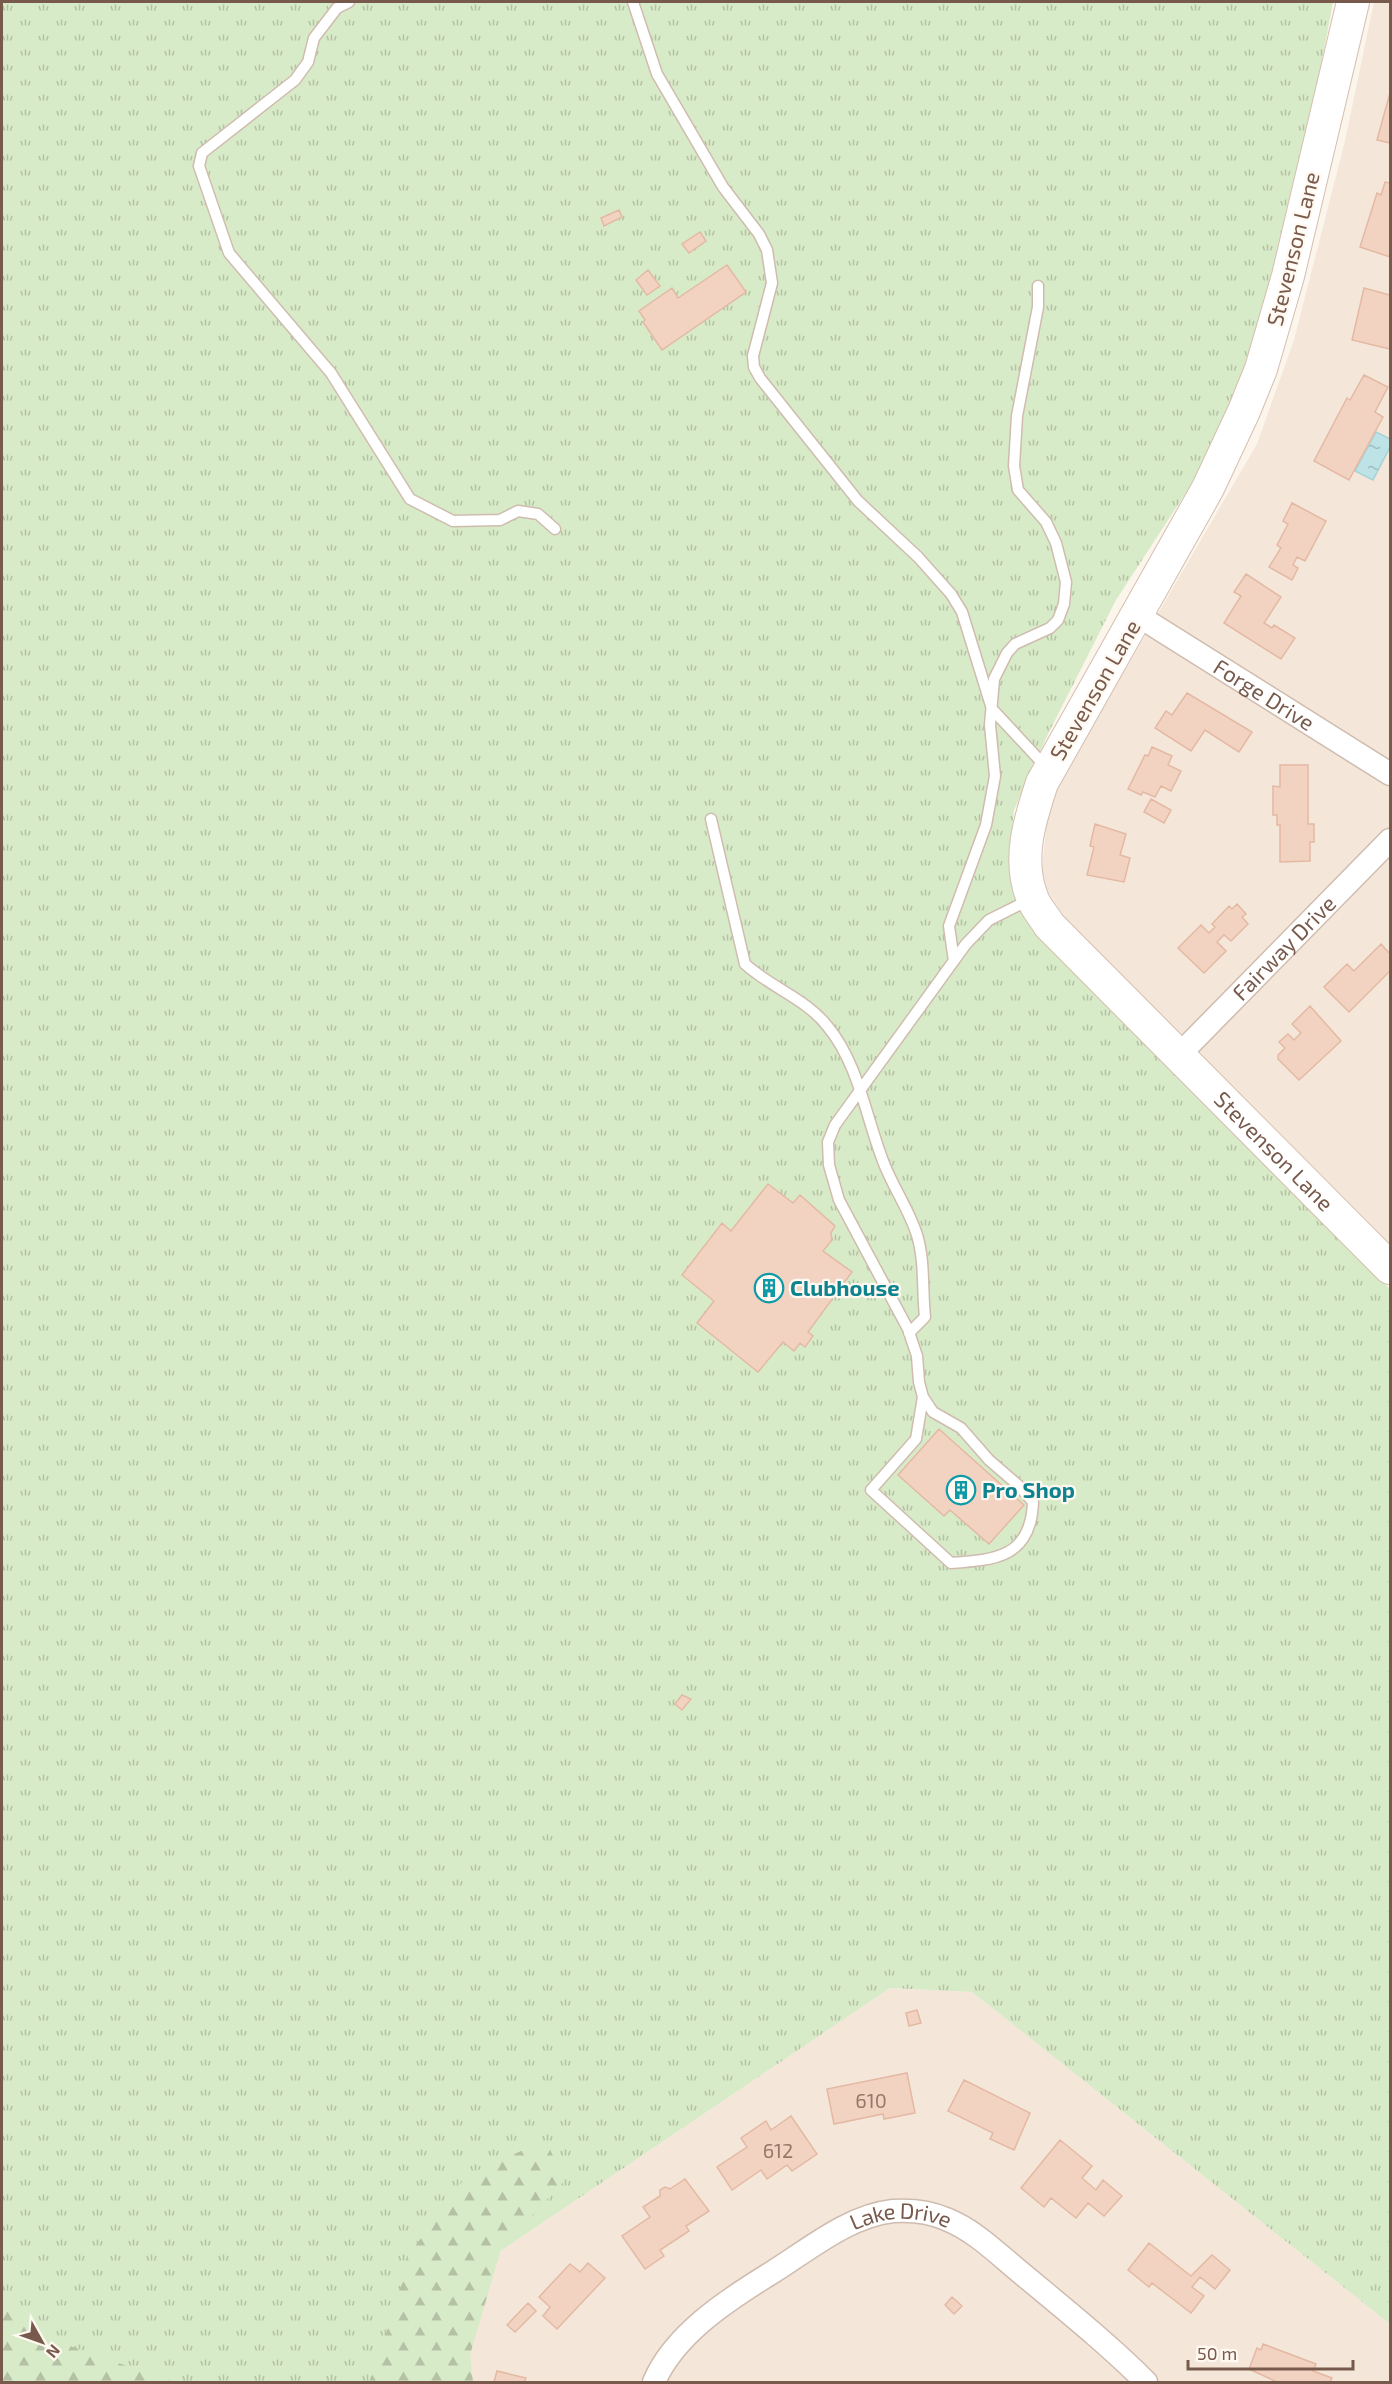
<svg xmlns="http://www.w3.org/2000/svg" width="1392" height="2384" font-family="'Exo 2',sans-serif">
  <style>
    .residential { fill: #f4e6d9 }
    .grass { fill: url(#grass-tufts) }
    .forest { fill: url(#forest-firs) }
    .water { fill: url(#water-ripples); stroke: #a5d3d8; stroke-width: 1.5 }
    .building { fill: #f2d3c2; stroke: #e4b9a3; stroke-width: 1.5 }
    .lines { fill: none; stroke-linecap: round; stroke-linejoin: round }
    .lane-casing { stroke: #cfbcaf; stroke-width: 13 }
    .street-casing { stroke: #cfbcaf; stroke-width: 25 }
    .secondary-casing { stroke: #d5beaf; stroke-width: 34 }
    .lane { stroke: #fff; stroke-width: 10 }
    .street { stroke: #fff; stroke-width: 22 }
    .secondary { stroke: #fff; stroke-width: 32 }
    .labels { text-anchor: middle; stroke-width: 4.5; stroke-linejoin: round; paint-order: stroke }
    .number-label { font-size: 20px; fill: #96786a }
    .street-label { font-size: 22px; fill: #785a4d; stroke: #fff9f1 }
    .culture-label { font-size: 22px; font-weight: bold; fill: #0d838f; stroke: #fff9f1; text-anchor: start }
  </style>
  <defs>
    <pattern id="grass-tufts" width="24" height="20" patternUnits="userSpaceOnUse" patternTransform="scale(1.5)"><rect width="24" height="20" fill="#d8ebc8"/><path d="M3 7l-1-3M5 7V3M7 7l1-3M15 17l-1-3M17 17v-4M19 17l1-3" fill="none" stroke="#b4c1a5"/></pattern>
    <pattern id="forest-firs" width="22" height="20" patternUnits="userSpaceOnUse" patternTransform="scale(1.5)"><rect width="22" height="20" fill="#d8ebc8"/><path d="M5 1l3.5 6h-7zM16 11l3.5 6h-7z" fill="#b4c1a5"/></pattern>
    <pattern id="water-ripples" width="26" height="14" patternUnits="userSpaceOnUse" patternTransform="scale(1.5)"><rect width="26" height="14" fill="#bee3e7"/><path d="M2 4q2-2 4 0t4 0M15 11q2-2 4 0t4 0" fill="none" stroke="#9fbbbd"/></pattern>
  </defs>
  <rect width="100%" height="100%" fill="#fcf5eb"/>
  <path class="residential" d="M1374,2H1390V1251L1076,938L1041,879L1049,800L1257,444L1294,340L1345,141Z
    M890,1988L972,1992L1390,2324V2382H421L480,2265Z"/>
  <path class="grass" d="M2,2H1333L1297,194L1242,387L1189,488L1116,600L1048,734L1014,810L1009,859L1026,921L1390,1289V2324L972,1992L890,1988L480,2265L421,2382H2Z"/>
  <path class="forest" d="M546,2140L564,2181L501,2249L470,2355L473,2382H370L396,2304L408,2256L467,2175Z
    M2,2300L53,2340L173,2382H2Z"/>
  <path class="water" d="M1376,432L1390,439V447L1373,480L1355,471Z"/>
  <path class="building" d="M1390,93V143L1377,140Z
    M1385,182L1390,183V257L1360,247L1377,193L1381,195Z
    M619,210L622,217L604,226L601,218Z
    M700,232L706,241L689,253L682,244Z
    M727,265L746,292L662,350L643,322L645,320L639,311L672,288L678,298Z
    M648,270L660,286L647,295L636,280Z
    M1364,288L1390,295V349L1352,340Z
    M1364,375L1388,387L1375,412L1383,417L1349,480L1314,461L1347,398L1350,400Z
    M1292,503L1326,521L1305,561L1297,557L1293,565L1298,568L1292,580L1269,567L1281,548L1277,545L1288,524L1283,521Z
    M1246,574L1281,597L1264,623L1272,628L1274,625L1295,638L1281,659L1224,623L1241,596L1234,592Z
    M1187,693L1252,732L1239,752L1205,730L1191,751L1155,728L1166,711L1172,715Z
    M1152,747L1172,756L1168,765L1181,771L1171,791L1161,786L1155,797L1143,792L1141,795L1128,789L1145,755L1148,756Z
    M1280,765H1308V824H1314V842H1310V861L1280,862V825H1277V815H1273V786L1280,787Z
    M1151,799L1171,810L1164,823L1144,812Z
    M1095,824L1126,834L1120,855L1130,858L1124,882L1087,875L1094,847L1090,846Z
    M1237,904L1246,914L1242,917L1248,924L1231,941L1224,935L1217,942L1226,951L1204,973L1178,948L1201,925L1209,933L1215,927L1212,924L1229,906L1232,909Z
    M1381,944L1390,954V971L1349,1012L1324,987L1347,964L1354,971Z
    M1310,1006L1341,1041L1299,1080L1278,1059V1055L1285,1048L1279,1042L1288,1034L1294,1040L1301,1033L1292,1024Z
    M768,1184L793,1203L800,1195L835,1226L831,1233L832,1240L823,1251L852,1272L808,1332L813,1336L805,1347L800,1343L794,1351L783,1342L758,1372L697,1323L714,1301L682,1275L722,1223L731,1231Z
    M939,1429L1024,1505L989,1544L950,1510L944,1516L898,1475Z
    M682,1695L691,1699L682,1710L675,1704Z
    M917,2010L921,2023L909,2026L906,2013Z
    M907,2073L915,2113L884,2119L883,2114L834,2124L827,2089Z
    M964,2080L1030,2113L1014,2150L990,2139L993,2133L948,2111Z
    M791,2116L817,2154L792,2171L787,2165L767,2179L761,2170L732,2190L717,2167L747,2147L741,2138L766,2121L771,2130Z
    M1060,2140L1092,2166L1082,2178L1096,2190L1103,2180L1122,2196L1104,2216L1088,2203L1076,2218L1051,2198L1044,2207L1021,2188Z
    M685,2179L709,2211L686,2226L689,2231L660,2250L664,2256L645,2269L622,2236L650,2217L643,2207L660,2196V2190L665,2187L670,2189Z
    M1149,2243L1191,2276L1212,2255L1230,2270L1215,2289L1200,2277L1192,2287L1204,2296L1191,2313L1152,2283L1149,2287L1128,2270Z
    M588,2263L605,2278L557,2329L543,2316L550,2307L539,2297L570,2264L580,2272Z
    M952,2297L962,2306L954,2314L945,2305Z
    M528,2303L536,2311L515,2332L507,2325Z
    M1263,2344L1316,2364L1313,2371L1332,2378L1330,2382H1277L1249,2369L1257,2348L1261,2350Z
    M497,2371L526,2378L524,2382H494Z"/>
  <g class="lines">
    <g class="lane-casing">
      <path id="lane" d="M349,2L337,8L314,38L308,62L295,80L202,153L199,166L229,253L331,373L410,499L453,521L500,520L518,511L538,514L555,529
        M633,2L657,74L723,187L759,234L767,250L772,283L753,356L754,367L760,378L858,501L918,557L951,594L962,612L992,709L1047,768
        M711,819L745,964C770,987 807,999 828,1027C858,1063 866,1117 883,1161C892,1186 909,1209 917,1235C925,1261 922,1290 925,1317L909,1333
        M954,961L949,926L986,825L995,776L990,725L994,679L1007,653L1015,644L1050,628L1058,620L1064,604L1066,582L1056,543L1046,522L1018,490L1014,466L1017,416L1038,307V286
        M923,1397L933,1412L961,1428L989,1460L1018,1485L1033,1502C1031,1557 996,1560 951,1563L871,1490L916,1439L923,1397L919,1382L917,1356L908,1329L839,1200L829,1165L828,1142L835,1125L966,944L989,920L1029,900"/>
    </g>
    <g class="street-casing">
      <g id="street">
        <path id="s1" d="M1137,615L1390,774"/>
        <path id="s2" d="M1179,1055L1390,840"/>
        <path id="s3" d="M654,2382C674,2335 726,2301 768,2275C806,2252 847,2216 893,2211C910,2210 930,2212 946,2219C974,2230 997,2253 1020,2272C1062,2307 1107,2343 1146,2382"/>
      </g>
    </g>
    <g class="secondary-casing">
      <g id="secondary">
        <path id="s4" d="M1353,2L1288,276L1261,369L1244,411L1208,488L1042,783C1030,819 1017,859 1032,897C1035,907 1044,916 1049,925L1390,1268"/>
      </g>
    </g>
    <use href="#lane" class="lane"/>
    <use href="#street" class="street"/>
    <use href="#secondary" class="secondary"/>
  </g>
  <defs>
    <g id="building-ring" transform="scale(1.5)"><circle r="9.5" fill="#fff9f1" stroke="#0f9aa8" stroke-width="1.5"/><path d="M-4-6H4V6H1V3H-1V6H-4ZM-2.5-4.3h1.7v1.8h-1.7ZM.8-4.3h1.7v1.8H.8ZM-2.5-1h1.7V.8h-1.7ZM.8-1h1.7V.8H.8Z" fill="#0f9aa8"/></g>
  </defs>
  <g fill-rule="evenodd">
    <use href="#building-ring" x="769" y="1288"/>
    <use href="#building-ring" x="961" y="1490"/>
  </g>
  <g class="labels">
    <g class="number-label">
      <text x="871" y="2108">610</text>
      <text x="778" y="2158">612</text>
    </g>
    <g class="street-label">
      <text transform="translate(1293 249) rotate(-76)" y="8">Stevenson Lane</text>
      <text transform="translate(1095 690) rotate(-60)" y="8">Stevenson Lane</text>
      <text dy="8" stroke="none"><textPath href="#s1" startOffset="150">Forge Drive</textPath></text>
      <text dy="8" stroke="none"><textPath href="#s2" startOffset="150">Fairway Drive</textPath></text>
      <text dy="8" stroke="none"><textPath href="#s4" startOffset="1316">Stevenson Lane</textPath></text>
      <text dy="8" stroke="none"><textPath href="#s3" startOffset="308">Lake Drive</textPath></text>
    </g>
    <g class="culture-label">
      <text x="790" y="1296">Clubhouse</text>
      <text x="982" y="1498">Pro Shop</text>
    </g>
  </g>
  <rect width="1392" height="2384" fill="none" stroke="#785a4d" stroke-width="6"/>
  <g transform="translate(42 2342) rotate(130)" stroke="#fff9f1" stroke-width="4.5" paint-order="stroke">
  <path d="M0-4.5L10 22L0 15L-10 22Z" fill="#785a4d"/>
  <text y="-9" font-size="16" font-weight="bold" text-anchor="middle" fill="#785a4d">N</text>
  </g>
  <path d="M1188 2360v9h165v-9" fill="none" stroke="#785a4d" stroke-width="3"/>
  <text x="1197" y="2360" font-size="18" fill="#785a4d" stroke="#fff9f1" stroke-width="4.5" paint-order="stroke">50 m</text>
</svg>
